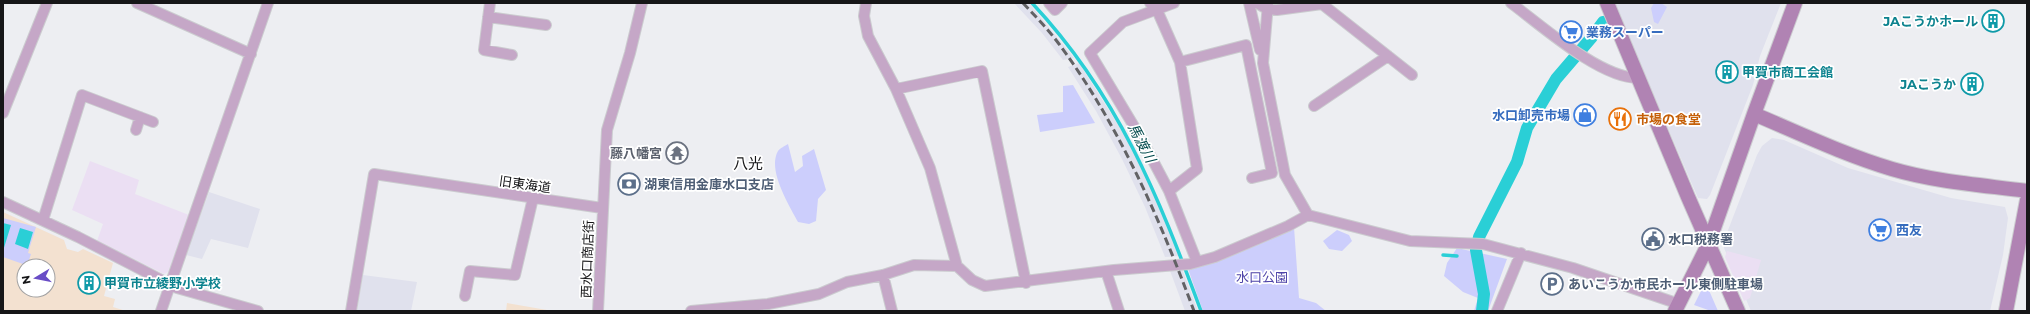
<svg xmlns="http://www.w3.org/2000/svg" width="2030" height="314" font-family="Montserrat,'Noto Sans JP',sans-serif">
  <style>
    .built { fill: #e0e1ed }
    .industrial { fill: #ebdff3 }
    .education { fill: #f3e1d0; fill-rule: evenodd }
    .green { fill: #cccefc }
    .water { fill: #2acfd6 }
    .lines { fill: none; stroke-linecap: round; stroke-linejoin: round }
    .stream { stroke: #2acfd6; stroke-width: 3.5 }
    .canal { stroke: #2acfd6; stroke-width: 12 }
    .street-casing { stroke: #cbcbcf; stroke-width: 12 }
    .secondary-casing { stroke: #cbcbcf; stroke-width: 16 }
    .street { stroke: #c5a7c7; stroke-width: 10 }
    .secondary { stroke: #b083b3; stroke-width: 14 }
    .rail { stroke: #626265; stroke-width: 3; stroke-dasharray: 8 4; stroke-linecap: butt }
    .labels { text-anchor: middle; stroke-width: 3.5; stroke-linejoin: round; paint-order: stroke }
    .culture-label { font-size: 13px; font-weight: bold; fill: #0d838f; stroke: #fff; text-anchor: end }
    .shop-label { font-size: 13px; font-weight: bold; fill: #366cbe; stroke: #fff; text-anchor: start }
    .food-label { font-size: 13px; font-weight: bold; fill: #c56008; stroke: #fff; text-anchor: start }
    .worship-label { font-size: 13px; font-weight: bold; fill: #5b616d; stroke: #fff; text-anchor: end }
    .street-label { font-size: 13px; fill: #161618; stroke: #fff }
    .service-label { font-size: 13px; font-weight: bold; fill: #4e5e75; stroke: #fff; text-anchor: start }
    .park-label { font-size: 13px; fill: #4e44a8; stroke: #fff }
    .water-label { font-size: 14px; font-style: italic; fill: #034a4d; stroke: #fff }
    .quarter-label { font-size: 15px; fill: #161618; stroke: #fff }
  </style>
  <rect width="100%" height="100%" fill="#edeef2"/>
  <path class="built" d="M1014,3H1029L1074,58L1063,60L1042,33Z
    M1614,3H1781L1760,56L1753,85L1710,195L1707,199L1698,198Z
    M1079,63L1124,134L1155,194L1179,256L1165,257L1145,207L1122,159L1096,111L1068,67Z
    M1772,138L1784,140L1848,168L1951,198L2005,207L2008,218L2003,255L1990,311H1751L1724,248L1725,238L1757,155L1762,146Z
    M209,192L260,209L248,248L211,239L202,259L186,255Z
    M1181,266L1198,311H1185L1169,268Z
    M363,275L417,282L411,311H357Z"/>
  <path class="industrial" d="M90,161L139,180L135,194L189,215L168,272L164,274L97,241L103,224L72,210Z
    M1727,251L1761,260L1750,298L1744,301L1725,257Z"/>
  <path class="education" d="M3,212L64,240L67,249L78,252L83,249L113,263L104,296L115,299L113,307L126,311H3ZM24,266H48V290H24Z
    M507,303L547,310V311H506Z"/>
  <path class="green" d="M1654,3H1661L1667,7L1658,24L1654,22L1651,8Z
    M1073,85L1095,123L1040,132L1037,115L1063,112V86Z
    M788,144L795,172L803,166L802,156L814,149L826,190L818,199L816,221L809,224L798,222C789,205 767,170 778,151C780,148 785,146 788,144Z
    M3,218L36,227L28,253L31,254L27,266L22,267L23,264L3,257Z
    M1294,227L1299,298L1316,303L1326,311H1203L1187,266Z
    M1337,230L1349,235L1352,241L1342,251L1329,249L1323,241Z
    M1457,248L1507,259L1488,311H1474L1478,298L1463,292L1444,276L1447,263Z
    M1704,285L1708,288L1718,311H1711L1694,305Z"/>
  <path class="water" d="M3,223L11,225L3,251Z
    M20,228L33,232L28,249L15,244Z"/>
  <g class="lines">
    <path class="stream" d="M1032,3C1118,95 1158,195 1201,311
      M1443,255L1457,256
      M1475,260L1478,261"/>
    <path class="canal" d="M1482,311L1484,294L1476,250L1479,237L1517,162L1527,128L1556,79L1592,37L1603,22"/>
    <g class="street-casing">
      <path id="street" d="M137,3L251,54
        M490,3L484,50L512,55
        M866,3L864,16L868,36L896,89L930,168L957,266L972,280L985,286L1114,270L1190,264L1215,257L1288,226L1308,215L1410,241L1483,244L1573,268L1679,304
        M1049,3L1055,10L1062,3
        M1150,3L1157,10L1180,62L1197,169L1169,191
        M1174,3L1123,22L1090,53L1141,138L1169,191L1197,262
        M1249,3L1260,50
        M1257,3L1267,9L1277,10L1322,4L1412,75
        M1268,3L1263,63L1285,175L1308,215
        M1511,3C1542,26 1600,78 1638,78
        M488,17L546,25
        M1180,62L1246,45L1272,173L1252,178
        M896,89L982,71L1026,283
        M1314,106L1388,56
        M3,113L47,3
        M136,130L140,117
        M3,202L78,237L177,288L258,311
        M43,220L82,95L153,122
        M1106,271L1119,311
        M883,275L892,311
        M465,296L470,271L515,275L533,198
        M161,311L268,3
        M351,311L374,174L602,208
        M598,311L607,130L630,53L642,3
        M691,311L768,304L819,294L847,282L883,275L914,265L957,266
        M1497,311L1521,253"/>
    </g>
    <g class="secondary-casing">
      <path id="secondary" d="M1607,3L1688,197L1738,311
        M1754,114C1799,133 1845,155 1892,169C1936,182 1982,185 2027,191
        M1675,311L1708,245L1754,114L1795,3
        M2006,311L2027,200"/>
    </g>
    <use href="#street" class="street"/>
    <use href="#secondary" class="secondary"/>
    <path class="rail" d="M1023,3C1035,16 1048,29 1059,44C1119,125 1159,217 1194,311"/>
  </g>
  <defs>
    <g id="building-ring" transform="scale(1.15)"><circle r="9.5" fill="#fff" stroke="#0f9aa8" stroke-width="1.5"/><path d="M-4-6H4V6H1V3H-1V6H-4ZM-2.5-4.3h1.7v1.8h-1.7ZM.8-4.3h1.7v1.8H.8ZM-2.5-1h1.7V.8h-1.7ZM.8-1h1.7V.8H.8Z" fill="#0f9aa8"/></g>
    <g id="supermarket-ring" transform="scale(1.15)"><circle r="9.5" fill="#fff" stroke="#3f7fe0" stroke-width="1.5"/><path d="M-6-5.5h2.5l.6 2H6L4.5 2H-2.5L-4.4-4H-6ZM-1.5 3.2a1.3 1.3 0 1 0 .1 0ZM3 3.2a1.3 1.3 0 1 0 .1 0Z" fill="#3f7fe0"/></g>
    <g id="shop-ring" transform="scale(1.15)"><circle r="9.5" fill="#fff" stroke="#3f7fe0" stroke-width="1.5"/><path d="M-5-2.5h2.3a2.7 3.5 0 0 1 5.4 0H5L5.5 6h-11ZM-1.5-2.5h3a1.5 2.3 0 0 0-3 0Z" fill="#3f7fe0"/></g>
    <g id="restaurant-ring" transform="scale(1.15)"><circle r="9.5" fill="#fff" stroke="#e8710a" stroke-width="1.5"/><path d="M-5-6h1v4h1v-4h1v4h1v-4h1v5L-1.5 .5V6h-2V.5L-5-1ZM5-6V6H3V1.5H1.5Q1.5-4 5-6Z" fill="#e8710a"/></g>
    <g id="temple-ring" transform="scale(1.15)"><circle r="9.5" fill="#fff" stroke="#6b7280" stroke-width="1.5"/><path d="M0-6L5-2H3V0L6.5 2.5H4V6H1.5V3h-3V6H-4V2.5H-6.5L-3 0V-2H-5Z" fill="#6b7280"/></g>
    <g id="bank-ring" transform="scale(1.15)"><circle r="9.5" fill="#fff" stroke="#5c6f8a" stroke-width="1.5"/><path d="M-6-4H6V4H-6ZM0-2.3a2.3 2.3 0 1 0 0 4.6a2.3 2.3 0 1 0 0-4.6Z" fill="#5c6f8a"/></g>
    <g id="civic-ring" transform="scale(1.15)"><circle r="9.5" fill="#fff" stroke="#5c6f8a" stroke-width="1.5"/><path d="M-.6-6.5H3V-4.5H.6V-3L4-1V1h2V6H-6V1h2V-1L-.6-3ZM-1.2 2.5V6h2.4V2.5Z" fill="#5c6f8a"/></g>
    <g id="parking-ring" transform="scale(1.15)"><circle r="9.5" fill="#fff" stroke="#5c6f8a" stroke-width="1.5"/><path d="M-3.5-5.5H1a3.5 3.5 0 0 1 0 7H-1V5.5H-3.5ZM-1-3.4V-.6H.8a1.4 1.4 0 0 0 0-2.8Z" fill="#5c6f8a"/></g>
  </defs>
  <g fill-rule="evenodd">
    <use href="#building-ring" x="1993" y="21"/>
    <use href="#supermarket-ring" x="1571" y="32"/>
    <use href="#building-ring" x="1727" y="72"/>
    <use href="#building-ring" x="1972" y="84"/>
    <use href="#shop-ring" x="1585" y="115"/>
    <use href="#restaurant-ring" x="1620" y="119"/>
    <use href="#temple-ring" x="677" y="153"/>
    <use href="#bank-ring" x="629" y="184"/>
    <use href="#supermarket-ring" x="1880" y="230"/>
    <use href="#civic-ring" x="1653" y="239"/>
    <use href="#building-ring" x="89" y="283"/>
    <use href="#parking-ring" x="1552" y="284"/>
  </g>
  <g class="labels">
    <g class="culture-label">
      <text x="1978" y="26">JAこうかホール</text>
      <text x="1742" y="77" text-anchor="start">甲賀市商工会館</text>
      <text x="1956" y="89">JAこうか</text>
      <text x="104" y="288" text-anchor="start">甲賀市立綾野小学校</text>
    </g>
    <g class="shop-label">
      <text x="1586" y="37">業務スーパー</text>
      <text x="1570" y="120" text-anchor="end">水口卸売市場</text>
      <text x="1896" y="235">西友</text>
    </g>
    <g class="food-label">
      <text x="1636" y="124">市場の食堂</text>
    </g>
    <g class="worship-label">
      <text x="662" y="158">藤八幡宮</text>
    </g>
    <g class="street-label">
      <text transform="translate(525 184) rotate(8)" y="5">旧東海道</text>
      <text transform="translate(587 259) rotate(-88)" y="5">西水口商店街</text>
    </g>
    <g class="service-label">
      <text x="644" y="189">湖東信用金庫水口支店</text>
      <text x="1668" y="244">水口税務署</text>
      <text x="1568" y="289">あいこうか市民ホール東側駐車場</text>
    </g>
    <g class="park-label">
      <text x="1262" y="282">水口公園</text>
    </g>
    <g class="water-label">
      <text transform="translate(1142 143) rotate(62)" y="5">馬渡川</text>
    </g>
    <g class="quarter-label">
      <text x="748" y="169">八光</text>
    </g>
  </g>
  <rect width="2030" height="314" fill="none" stroke="#161618" stroke-width="8"/>
  <g transform="translate(36 278) rotate(260)"><circle r="19" fill="#ffffff" stroke="#a2a2a3"/>
  <path d="M0-3L7 15L0 10L-7 15Z" fill="#694dc6"/>
  <text y="-6" font-size="11" font-weight="bold" text-anchor="middle" fill="#161618">N</text>
  </g>
</svg>
